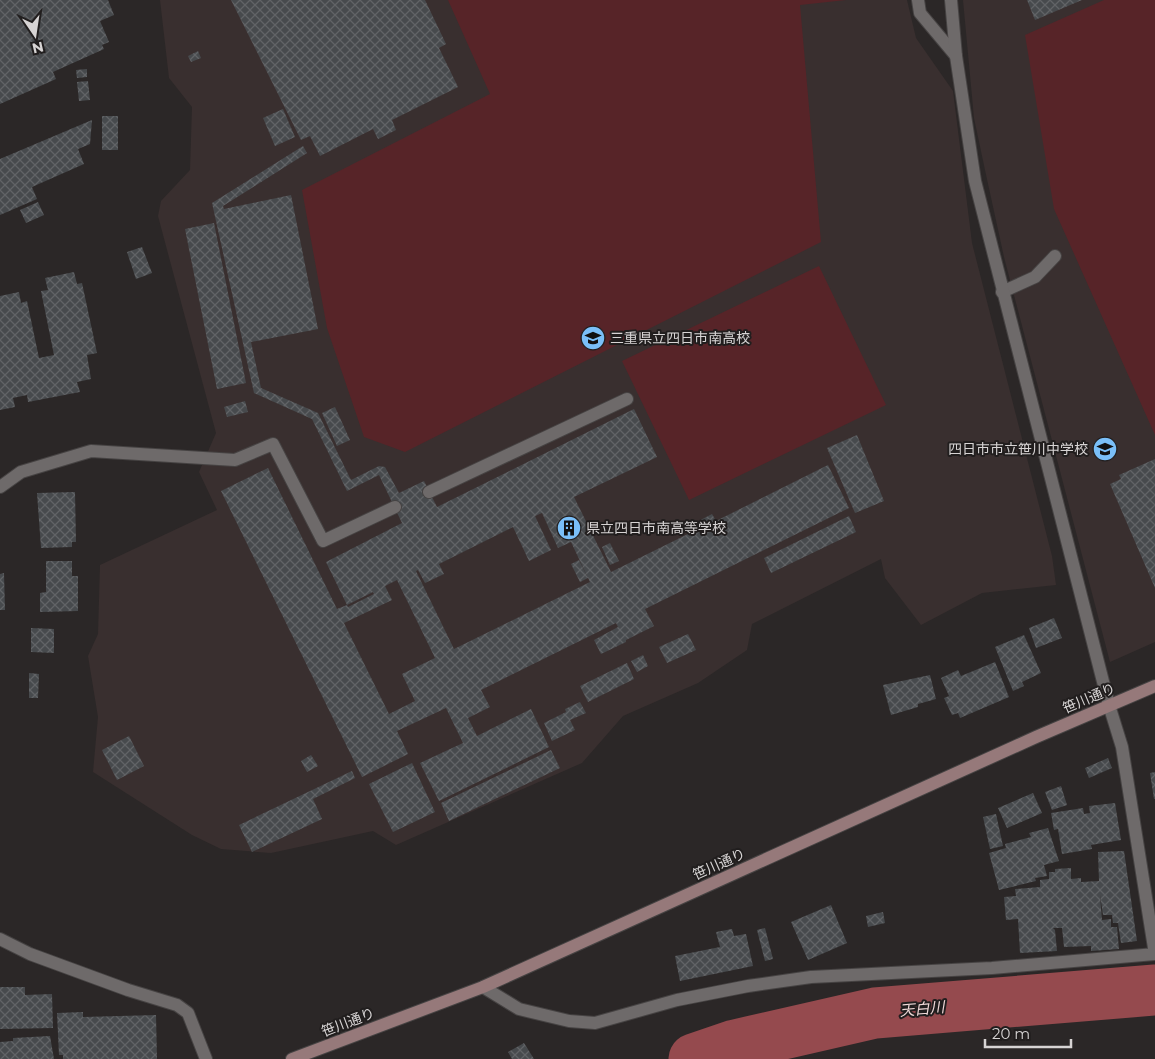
<svg xmlns="http://www.w3.org/2000/svg" width="1155" height="1059" font-family="Montserrat,'Noto Sans JP',sans-serif">
  <style>
    .built { fill: #392f2f }
    .grass { fill: #572428 }
    .lines { fill: none; stroke-linecap: round; stroke-linejoin: round }
    .river { stroke: #954a4e; stroke-width: 51 }
    .building { fill: url(#building-cross-hatch); fill-rule: evenodd }
    .lane-casing { stroke: #464343; stroke-width: 14 }
    .street-casing { stroke: #464343; stroke-width: 14 }
    .secondary-casing { stroke: #464343; stroke-width: 14 }
    .lane { stroke: #6e6a6a; stroke-width: 12 }
    .street { stroke: #6e6a6a; stroke-width: 12 }
    .secondary { stroke: #96797a; stroke-width: 12 }
    .labels { text-anchor: middle; stroke-width: 4; stroke-linejoin: round; paint-order: stroke }
    .poi-label { font-size: 14px; fill: #d7d4d4; stroke: #211e1e; text-anchor: start }
    .street-label { font-size: 14px; fill: #d7d4d4; stroke: #211e1e }
    .water-label { font-size: 15px; font-style: italic; fill: #f1dad9; stroke: #211e1e }
  </style>
  <defs>
    <pattern id="building-cross-hatch" width="8" height="8" patternUnits="userSpaceOnUse" patternTransform="scale(1.25)"><rect width="8" height="8" fill="#474a4d"/><path d="M0 0l8 8M0 8l8-8" fill="none" stroke="#616366"/></pattern>
  </defs>
  <rect width="100%" height="100%" fill="#2b2727"/>
  <path class="built" d="M160,0H907L916,38L953,91L972,243L1052,556L1056,585L982,593L921,625L885,578L881,559L752,624L747,650L698,683L623,716L582,763L396,845L373,831L271,853L221,849L192,835L93,772L98,717L88,656L98,634L100,565L217,510L199,472L216,433L158,216L161,201L190,170L192,107L169,78Z
    M963,0H1155V642L1110,662L1004,257L985,170L974,118Z"/>
  <path class="grass" d="M448,0H846L800,5L821,242L405,452L364,437L327,328L302,190L490,94Z
    M1104,0H1155V435L1054,209L1025,35Z
    M819,266L886,405L689,500L622,361Z"/>
  <g class="lines">
    <path class="river" d="M694,1059L735,1045L875,1013L1155,990"/>
  </g>
  <path class="building" d="M0,0H108L114,15L100,21L109,42L102,45L104,49L53,72L56,79L0,104Z
    M231,0H425L446,44L439,48L458,87L392,120L396,130L378,139L373,129L320,156L310,136L301,140Z
    M1027,0H1082L1035,20Z
    M198,51L201,58L191,62L188,56Z
    M87,69V77L77,78L76,70Z
    M88,81L90,100L79,101L77,82Z
    M283,109L295,137L275,146L263,118Z
    M102,116H118V150H102Z
    M92,120L90,144L78,149L84,164L32,187L37,199L0,215V159Z
    M303,146L307,153L223,206L224,209L291,195L318,329L251,342L261,388L318,413L351,480L379,466L385,467L399,493L424,481L437,507L634,409L657,457L574,497L611,572L692,532L689,526L712,514L716,521L828,465L849,508L645,609L654,626L626,640V642L601,654L594,640L618,627L616,623L481,690L490,707L468,718L477,736L531,709L549,747L439,801L420,763L463,743L446,708L397,731L408,754L362,777L221,491L268,468L337,609L347,605L326,562L402,523L379,475L347,491L312,419L254,393L212,203ZM542,513L558,548L571,542L590,582L454,649L416,571L418,570L425,583L444,574L439,564L513,527L529,561L551,550L535,516ZM397,580L435,658L402,674L415,701L389,714L344,623L392,600L385,586ZM373,592L374,594L348,607L347,605Z
    M38,202L44,215L26,223L20,210Z
    M214,223L246,383L217,389L185,229Z
    M142,247L152,273L136,279L127,252Z
    M74,272L77,284L82,283L97,353L87,355L91,379L77,382L80,392L28,402L27,395L13,398L15,407L0,410V296L19,292L21,303L27,301L39,358L54,355L41,291L48,290L45,278Z
    M245,401L248,412L227,417L224,407Z
    M335,407L350,440L337,446L322,413Z
    M857,435L884,501L855,513L827,448Z
    M1155,459V588L1110,484L1121,479L1119,475Z
    M75,492L76,542H72V547L41,548L37,493Z
    M849,516L856,532L771,573L764,558Z
    M610,543L619,561L610,565L602,547Z
    M579,560L588,578L580,582L571,564Z
    M46,561H72V576H78V611L40,612V593L46,592Z
    M4,573L5,610H0V574Z
    M1054,618L1062,638L1036,648L1029,628Z
    M31,628L54,629V653L31,652Z
    M688,634L696,650L667,663L659,647Z
    M1024,635L1041,673L1022,682L1024,686L1013,691L995,647Z
    M643,655L648,666L637,672L631,661Z
    M995,662L1009,697L960,718L958,713L952,715L944,698L949,696L941,678L958,670L961,676Z
    M627,663L634,679L588,702L580,686Z
    M29,673L39,674L38,698H29Z
    M930,675L936,699L918,704V707L891,715L883,685Z
    M580,702L586,713L570,720L575,730L552,741L544,723L566,712L565,709Z
    M129,736L144,766L117,780L102,750Z
    M551,750L560,768L449,821L441,803Z
    M311,755L318,766L307,772L301,761Z
    M1108,758L1112,768L1089,778L1085,768Z
    M412,763L435,812L393,832L369,784Z
    M352,771L355,778L313,799L322,819L252,852L239,825Z
    M1155,772V799H1154L1150,773Z
    M1061,786L1067,805L1052,810L1045,792Z
    M1033,793L1042,813L1007,828L998,808Z
    M1115,803L1121,840L1091,845L1092,849L1062,854L1058,829L1054,830L1051,813L1083,808L1084,814L1090,813L1089,806Z
    M996,814L1003,846L990,849L983,817Z
    M1048,828L1059,861L1044,865L1047,876L1035,878L1036,881L999,890L989,853L1006,848L1005,844L1031,837L1029,833Z
    M1124,851L1137,941L1121,943L1118,923H1113L1112,915H1103L1100,895L1102,920L1111,919V927H1117L1119,949L1091,951V946L1064,947L1062,928H1053L1055,930L1057,951L1020,953L1018,919L1006,920L1004,897L1016,896L1015,889L1040,887V880L1049,879V872H1055V869L1071,868V879L1081,878V882L1099,881L1098,852Z
    M831,905L847,943L808,960L791,922Z
    M883,912L885,923L868,927L866,916Z
    M765,928L773,959L765,961L757,930Z
    M732,929L734,936L746,934L753,966L680,981L675,956L720,947L716,932Z
    M0,987H25V995L52,994L53,1028L0,1029Z
    M83,1012V1017L156,1015L157,1059H63V1055H59L57,1013Z
    M50,1036L54,1059H0V1042L13,1041V1038Z
    M524,1043L534,1059H512L508,1052Z"/>
  <g class="lines">
    <g class="lane-casing">
      <path id="lane" d="M918,0L920,13L956,56
        M1002,292L1035,277L1055,256
        M0,487L21,472L91,451L235,460L273,444L323,541L395,507
        M429,492L627,399"/>
    </g>
    <g class="street-casing">
      <path id="street" d="M951,0L956,56L975,181L1109,705L1122,747L1155,954
        M0,939L30,954L128,990L177,1005L188,1013L206,1059
        M483,987L519,1009L569,1021L595,1023L677,1000L748,986L811,977L992,968L1155,954"/>
    </g>
    <g class="secondary-casing">
      <path id="secondary" d="M292,1059L483,987L1036,737L1155,686"/>
    </g>
    <use href="#lane" class="lane"/>
    <use href="#street" class="street"/>
    <use href="#secondary" class="secondary"/>
  </g>
  <defs>
    <g id="school-disc" transform="scale(1.25)"><circle r="9.5" fill="#7abff8" stroke="#211e1e"/><path d="M0-5L7-2L0 1L-7-2ZM-4 1L0 2.5L4 1V4Q0 6-4 4Z" fill="#111"/></g>
    <g id="building-disc" transform="scale(1.25)"><circle r="9.5" fill="#7abff8" stroke="#211e1e"/><path d="M-4-6H4V6H1V3H-1V6H-4ZM-2.5-4.3h1.7v1.8h-1.7ZM.8-4.3h1.7v1.8H.8ZM-2.5-1h1.7V.8h-1.7ZM.8-1h1.7V.8H.8Z" fill="#111"/></g>
  </defs>
  <g fill-rule="evenodd">
    <use href="#school-disc" x="593" y="338"/>
    <use href="#school-disc" x="1105" y="449"/>
    <use href="#building-disc" x="569" y="528"/>
  </g>
  <g class="labels">
    <g class="poi-label">
      <text x="610" y="343">三重県立四日市南高校</text>
      <text x="1088" y="454" text-anchor="end">四日市市立笹川中学校</text>
      <text x="586" y="533">県立四日市南高等学校</text>
    </g>
    <g class="street-label">
      <text transform="translate(1089 698) rotate(-23)" y="5">笹川通り</text>
      <text transform="translate(719 864) rotate(-24)" y="5">笹川通り</text>
      <text transform="translate(348 1022) rotate(-21)" y="5">笹川通り</text>
    </g>
    <g class="water-label">
      <text transform="translate(922 1009) rotate(-5)" y="5">天白川</text>
    </g>
  </g>
  <g transform="translate(35 35) rotate(167)" stroke="#211e1e" stroke-width="4" paint-order="stroke">
  <path d="M0-4L9 19L0 12L-9 19Z" fill="#d7d4d4"/>
  <text y="-8" font-size="14" font-weight="bold" text-anchor="middle" fill="#d7d4d4">N</text>
  </g>
  <path d="M985 1039v8h86v-8" fill="none" stroke="#d7d4d4" stroke-width="2.5"/>
  <text x="992" y="1039" font-size="15" fill="#d7d4d4" stroke="#211e1e" stroke-width="4" paint-order="stroke">20 m</text>
</svg>
